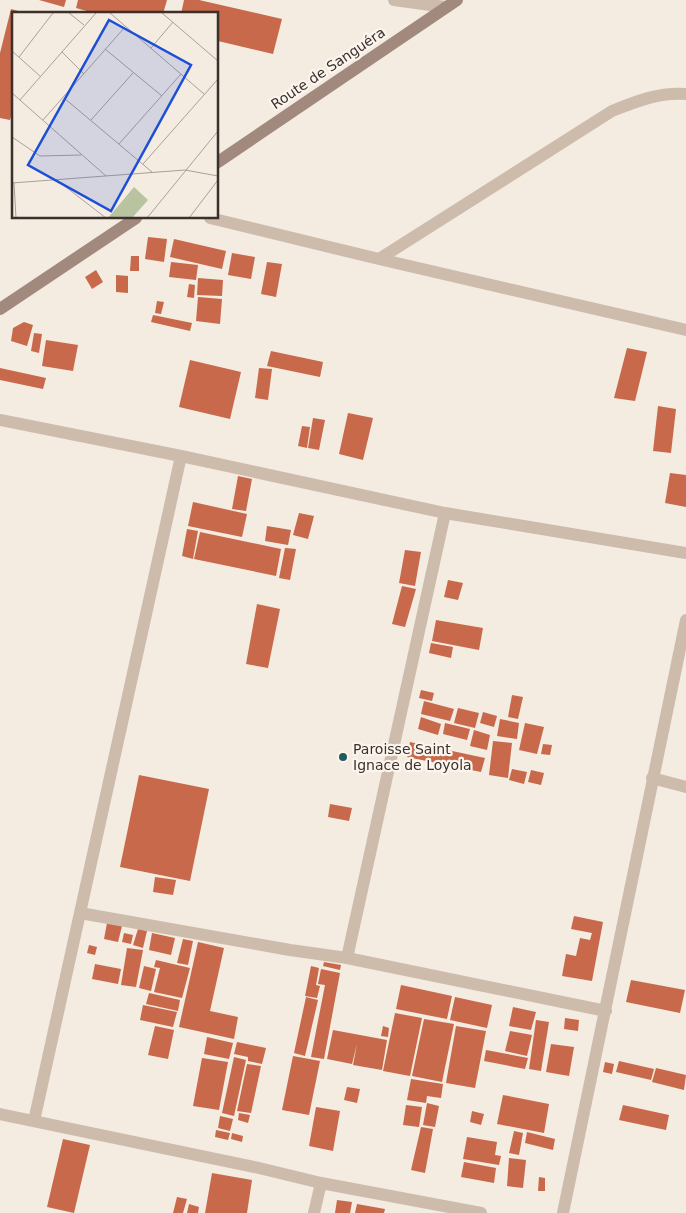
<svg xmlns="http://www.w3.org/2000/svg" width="686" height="1213" font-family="'DejaVu Sans',sans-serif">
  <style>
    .building { fill: #c8694b }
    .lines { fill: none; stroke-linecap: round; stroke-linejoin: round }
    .street { stroke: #cdbbac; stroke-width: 12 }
    .secondary { stroke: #a18a7d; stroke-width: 12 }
    .poi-dot { fill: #1f5a5e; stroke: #fbf5ee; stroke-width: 2 }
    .labels { text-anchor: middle; stroke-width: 4.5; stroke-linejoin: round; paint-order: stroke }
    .street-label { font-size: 14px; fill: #3b302b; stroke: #fbf5ee }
    .poi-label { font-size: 14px; fill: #3b302b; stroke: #fbf5ee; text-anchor: start }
    .inset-road { fill: none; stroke: #aaa098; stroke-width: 1 }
    .view { fill: #1d4ed8; fill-opacity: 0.15; stroke: #1d4ed8; stroke-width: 2.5 }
    .inset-edge { fill: none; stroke: #3b302b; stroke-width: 2.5 }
  </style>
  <rect width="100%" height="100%" fill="#f4ebe1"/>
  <path class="building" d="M39,0H66L64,7Z
    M78,0H167L163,14H97L76,8Z
    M184,0H199L282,19L273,54L218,41V14H181Z
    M11,9L26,13L14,14V106L10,120L0,118V53Z
    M148,237L167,239L164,262L145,259Z
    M174,239L226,251L222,269L170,257Z
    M232,253L255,257L251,279L228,275Z
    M131,256H139V271H130Z
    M171,262L198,265L196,280L169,277Z
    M267,262L282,264L276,297L261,294Z
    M96,270L103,282L92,289L85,277Z
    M116,275L128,276V293L116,292Z
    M198,278L223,280L222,296L197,295Z
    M189,284L195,285L194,298L187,297Z
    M198,297L222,299L220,324L196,321Z
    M157,301L164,302L161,314L155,313Z
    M153,315L192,323L190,331L151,322Z
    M24,322L33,325L27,346L11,341L13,328Z
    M34,333L42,334L39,353L31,351Z
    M46,340L78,345L73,371L42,366Z
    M627,348L647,352L635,401L614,398Z
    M271,351L323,362L320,377L267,366Z
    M190,360L241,372L230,419L179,407Z
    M0,368L46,378L43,389L0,380Z
    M259,368L272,369L268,400L255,398Z
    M658,406L676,409L671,453L653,451Z
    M348,413L373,418L363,460L339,454Z
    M313,418L325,420L319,450L308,448Z
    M302,426L310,427L307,448L298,446Z
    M670,473L686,475V507L665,503Z
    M238,476L252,479L246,511L232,509Z
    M193,502L247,514L242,537L188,526Z
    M299,513L314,516L308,539L293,535Z
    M267,526L291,530L288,545L265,541Z
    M187,529L198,531L193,559L182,556Z
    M200,532L281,549L276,576L194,559Z
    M285,548L296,549L290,580L279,578Z
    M405,550L421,552L415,586L399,583Z
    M448,580L463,583L458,600L444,597Z
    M402,586L416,589L405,627L392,624Z
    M257,604L280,609L268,668L246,664Z
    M436,620L483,628L479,650L432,641Z
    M431,643L453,647L451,658L429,653Z
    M421,690L434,693L432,701L419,698Z
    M512,695L523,697L518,719L508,717Z
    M424,701L454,709L450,721L421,714Z
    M458,708L479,713L475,728L454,723Z
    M483,712L497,716L494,727L480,723Z
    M421,717L441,724L438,735L418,729Z
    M500,719L519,723L517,739L497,736Z
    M445,723L470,729L467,740L443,734Z
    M525,723L544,727L537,754L519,750Z
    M474,730L490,735L487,750L470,746Z
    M493,741L512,743L508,778L489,775Z
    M410,742L485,758L481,772L407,757Z
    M543,744L552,745L550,755L541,754Z
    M512,769L527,772L524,784L509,780Z
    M531,770L544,773L541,785L528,782Z
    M139,775L209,789L190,881L120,867Z
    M330,804L352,808L349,821L328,817Z
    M155,877L176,880L173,895L153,892Z
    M574,916L603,922L592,981L562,976L566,954L576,956L580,938L590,940L592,933L571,929Z
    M107,923L122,926L118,942L104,939Z
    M138,929L147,931L143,948L133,945Z
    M124,933L133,935L131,944L122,942Z
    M152,933L175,938L171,955L149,950Z
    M183,939L193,941L188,965L177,963Z
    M198,942L224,948L210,1011L238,1017L234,1039L179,1027Z
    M89,945L97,947L95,955L87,953Z
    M127,948L143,950L136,987L121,985Z
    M156,960L190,968L182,998L154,992L160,968L154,967Z
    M324,962L341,965L340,970L323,966Z
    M95,964L121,969L118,984L92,979Z
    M144,966L156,969L151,991L139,988Z
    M311,966L319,968L316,985L320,986L317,998L305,996Z
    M321,969L340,973L324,1059L311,1057L325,985L318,984Z
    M631,980L685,990L680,1013L626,1002Z
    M401,985L452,996L447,1019L396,1009Z
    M149,993L180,1000L178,1011L146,1004Z
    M306,997L318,1000L305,1056L294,1053Z
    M455,997L492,1005L487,1028L450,1020Z
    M143,1005L177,1012L173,1027L140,1020Z
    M513,1007L536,1012L531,1030L509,1026Z
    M395,1013L422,1018L410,1076L383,1071Z
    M565,1018L579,1020L578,1031L564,1029Z
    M424,1019L454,1024L442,1082L412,1076Z
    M536,1020L549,1022L541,1071L529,1069Z
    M155,1026L174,1030L168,1059L148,1055Z
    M383,1026L389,1028L388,1037L381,1036Z
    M456,1026L486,1031L475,1088L446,1083Z
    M333,1030L387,1040L382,1070L353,1065L357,1044L352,1064L327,1059Z
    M510,1031L532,1035L527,1056L505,1051Z
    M207,1037L233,1043L229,1059L204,1054Z
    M237,1042L266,1048L262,1064L248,1061V1057L234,1054Z
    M551,1044L574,1047L569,1076L546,1072Z
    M486,1050L528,1058L525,1069L484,1061Z
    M293,1056L320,1061L309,1115L282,1110Z
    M234,1057L246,1060L234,1116L222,1113Z
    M202,1058L228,1062L219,1110L193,1106Z
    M619,1061L654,1069L651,1080L616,1072Z
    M605,1062L614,1064L612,1074L603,1072Z
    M247,1064L261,1066L251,1113L237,1111Z
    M656,1068L686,1075L684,1090L652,1082Z
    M411,1079L443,1084L441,1098L427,1096L426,1103L407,1100Z
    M347,1087L360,1089L357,1103L344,1100Z
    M503,1095L549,1104L544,1133L497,1124Z
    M427,1103L439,1106L435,1127L423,1125Z
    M406,1105L422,1107L419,1127L403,1125Z
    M623,1105L669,1115L666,1130L619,1120Z
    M316,1107L340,1111L333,1151L309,1146Z
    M472,1111L484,1114L481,1125L470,1122Z
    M239,1113L250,1115L248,1123L238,1120Z
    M220,1116L233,1119L230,1131L218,1128Z
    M421,1127L433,1129L425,1173L411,1170Z
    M216,1130L230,1133L228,1140L215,1137Z
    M514,1131L523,1133L519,1155L509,1153Z
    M527,1132L555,1139L553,1150L525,1143Z
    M232,1133L243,1136L242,1142L231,1139Z
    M467,1137L497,1142L495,1155L501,1156L499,1165L463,1159Z
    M63,1139L90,1145L74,1213L47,1207Z
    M509,1158L526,1160L523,1188L507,1186Z
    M464,1162L496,1168L494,1183L461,1177Z
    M212,1173L252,1180L247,1213H205Z
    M539,1177L545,1178V1191H538Z
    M177,1197L187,1199L183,1213H173Z
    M337,1200L352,1202L350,1213H335Z
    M189,1204L199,1207L198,1213H187Z
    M357,1204L385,1209L384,1213H355Z"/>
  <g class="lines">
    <path class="street" d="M394,0L445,7
      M210,218L379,259L686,330
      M379,259L612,111C637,101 659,92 686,94
      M0,420L181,456L445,513L686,553
      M652,778L686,787
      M80,913L290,950L347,958L606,1011
      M347,958L445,513
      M0,1114L259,1168L321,1183L481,1213
      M34,1121L181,456
      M314,1213L321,1183
      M563,1213L686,620"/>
    <path class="secondary" d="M218,162L457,0
      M0,309L136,218"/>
  </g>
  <circle class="poi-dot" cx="343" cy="757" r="5"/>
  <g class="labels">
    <g class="street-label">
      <text transform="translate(328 68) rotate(-34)" y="5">Route de Sanguéra</text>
    </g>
    <g class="poi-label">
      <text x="353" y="754">Paroisse Saint<tspan x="353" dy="16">Ignace de Loyola</tspan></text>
    </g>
  </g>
  <g transform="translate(12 12)">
    <rect width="206" height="206" fill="#f4ebe1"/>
    <path d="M122,175L136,188L120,206H96Z" fill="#b8c4a0"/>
    <path class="inset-road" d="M57,1L72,13M98,1L192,82M150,1L206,49M139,36L161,10M93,37L150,84M0,39L29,65M50,40L72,62M7,45L41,1M0,81L94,164M52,86L140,160M8,88L84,1M31,108L113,15M79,108L121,61M0,125L28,144L69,143M107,132L169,62M131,152L206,67M46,169L94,206M0,171L173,158L206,164M2,171L4,206M135,206L206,119M177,206L206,168"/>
    <path class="view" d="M97,8L179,53L99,199L16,153Z"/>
    <rect width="206" height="206" class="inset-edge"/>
  </g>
</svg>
